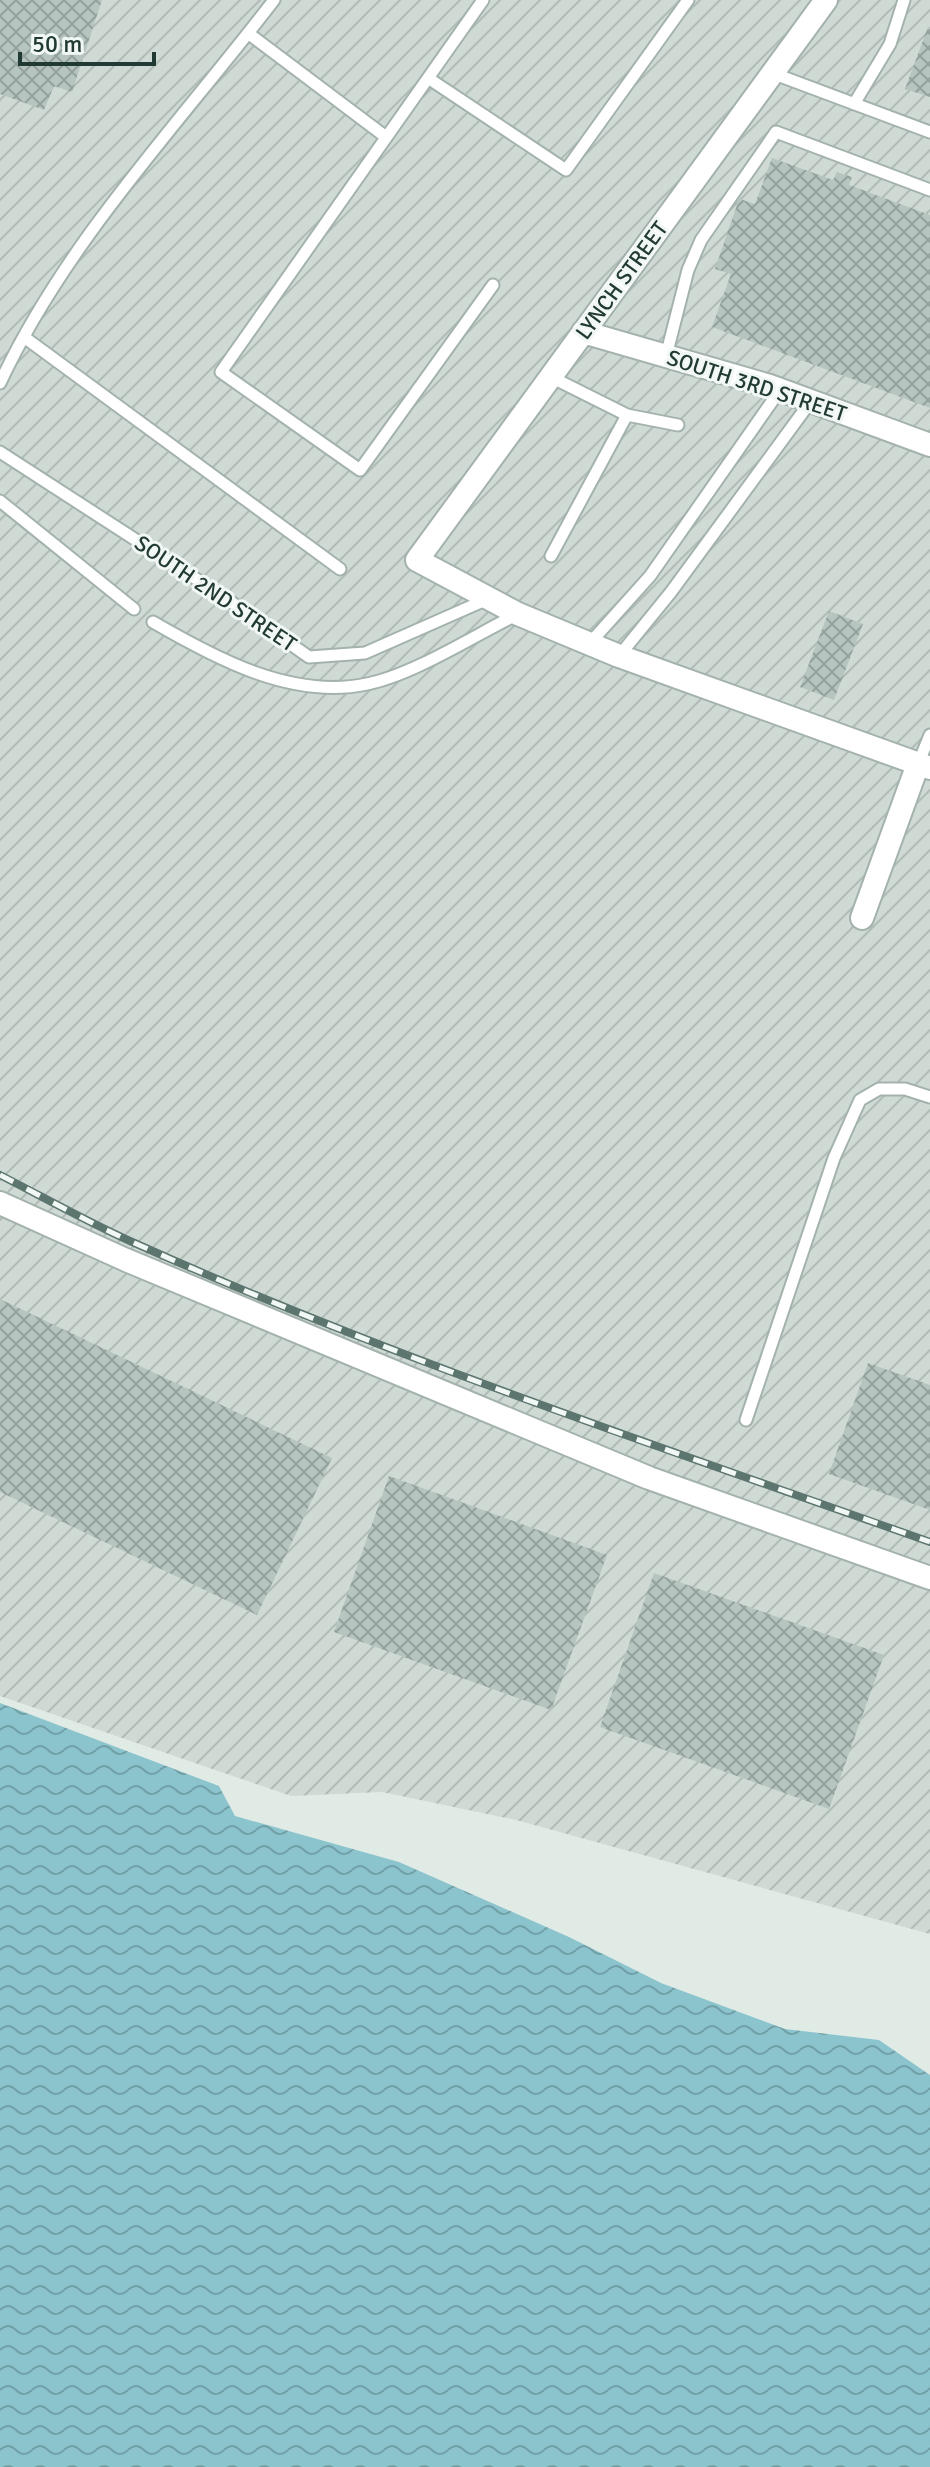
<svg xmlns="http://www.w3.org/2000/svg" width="930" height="2467" font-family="Signika,sans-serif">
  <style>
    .industrial { fill: url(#industrial-furrows) }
    .water { fill: url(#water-waves) }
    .building { fill: url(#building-cross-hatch) }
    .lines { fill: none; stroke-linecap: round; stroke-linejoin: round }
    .service-casing { stroke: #a4b2ad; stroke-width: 15 }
    .minor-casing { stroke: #a4b2ad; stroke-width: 26 }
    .service { stroke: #fff; stroke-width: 11 }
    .minor { stroke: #fff; stroke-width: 22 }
    .rail-casing { stroke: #5c766f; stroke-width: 8 }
    .rail { stroke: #f1f7f4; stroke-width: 5; stroke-dasharray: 15; stroke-linecap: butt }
    .labels { text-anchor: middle; stroke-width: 6; stroke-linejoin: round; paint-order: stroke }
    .street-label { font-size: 22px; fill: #223a34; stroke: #f1f7f4 }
  </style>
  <defs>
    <pattern id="industrial-furrows" width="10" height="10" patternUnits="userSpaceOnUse" patternTransform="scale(2)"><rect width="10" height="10" fill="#cfdad5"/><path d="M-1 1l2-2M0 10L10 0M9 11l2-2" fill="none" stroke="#b1bcb7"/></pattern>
    <pattern id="water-waves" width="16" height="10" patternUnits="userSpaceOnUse" patternTransform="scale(2)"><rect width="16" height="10" fill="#8bc4cd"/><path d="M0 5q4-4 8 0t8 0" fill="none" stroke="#71a0a7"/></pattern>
    <pattern id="building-cross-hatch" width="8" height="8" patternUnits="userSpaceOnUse" patternTransform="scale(2)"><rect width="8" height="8" fill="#b6c5bf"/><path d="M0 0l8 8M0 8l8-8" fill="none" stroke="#94a19c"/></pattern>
  </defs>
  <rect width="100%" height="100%" fill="#e1ebe6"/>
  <path class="industrial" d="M0,0H930V1934L516,1820L382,1792L291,1796L0,1696Z"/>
  <path class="water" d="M0,1703L219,1786L235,1816L399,1862L569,1937L661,1983L785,2029L879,2040L930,2075V2467H0Z"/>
  <path class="building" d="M0,0H102L72,92L54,86L44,110L0,94Z
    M928,27H930V97L905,89Z
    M772,158L833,180L837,172L852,177L849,185L930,215V408L712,327L731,274L715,269L738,202L740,199L755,204Z
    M829,611L863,624L834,700L800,687Z
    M0,1299L332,1458L257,1615L0,1492Z
    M868,1363L930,1385V1510L829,1474Z
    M389,1476L607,1555L551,1710L334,1632Z
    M654,1573L884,1655L829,1809L600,1727Z"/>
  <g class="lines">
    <g class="service-casing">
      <path id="service" d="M483,0L221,372L360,470L493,285
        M248,33L386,137
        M772,73L930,132
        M428,78L566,170L688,0
        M854,104L890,44L904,0
        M24,337L340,569
        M666,356L688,270L701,240L776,132L930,190
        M0,383C67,240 179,124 274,0
        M627,415L678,425
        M0,452L224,597L309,657L365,653L490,598
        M0,501L134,609
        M551,556L627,415L551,377
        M153,622C215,658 292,700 367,684C413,675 475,635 518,614
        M590,643L650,576L780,390
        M619,656L671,592L811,401
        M918,764L930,735
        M746,1420L834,1158L860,1100L879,1089H905L930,1097"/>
    </g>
    <g class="minor-casing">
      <path id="minor" d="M826,0L417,560L518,614L619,656L930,768
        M583,332L770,386L930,445
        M862,918L918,764
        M0,1203L126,1260L649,1478L930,1578"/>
    </g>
    <use href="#service" class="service"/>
    <use href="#minor" class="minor"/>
    <g class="rail-casing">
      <path id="rail" d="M0,1175C43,1197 86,1221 130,1241C390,1358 662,1447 930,1542"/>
    </g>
    <use href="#rail" class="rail"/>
  </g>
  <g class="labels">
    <g class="street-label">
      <text transform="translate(621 280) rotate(-54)" y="8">LYNCH STREET</text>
      <text transform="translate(757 385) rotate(18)" y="8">SOUTH 3RD STREET</text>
      <text transform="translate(216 593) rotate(34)" y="8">SOUTH 2ND STREET</text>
    </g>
  </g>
  <path d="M20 52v12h134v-12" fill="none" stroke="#223a34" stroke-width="4"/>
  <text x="32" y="52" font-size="24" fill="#223a34" stroke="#f1f7f4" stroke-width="6" paint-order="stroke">50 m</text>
</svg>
